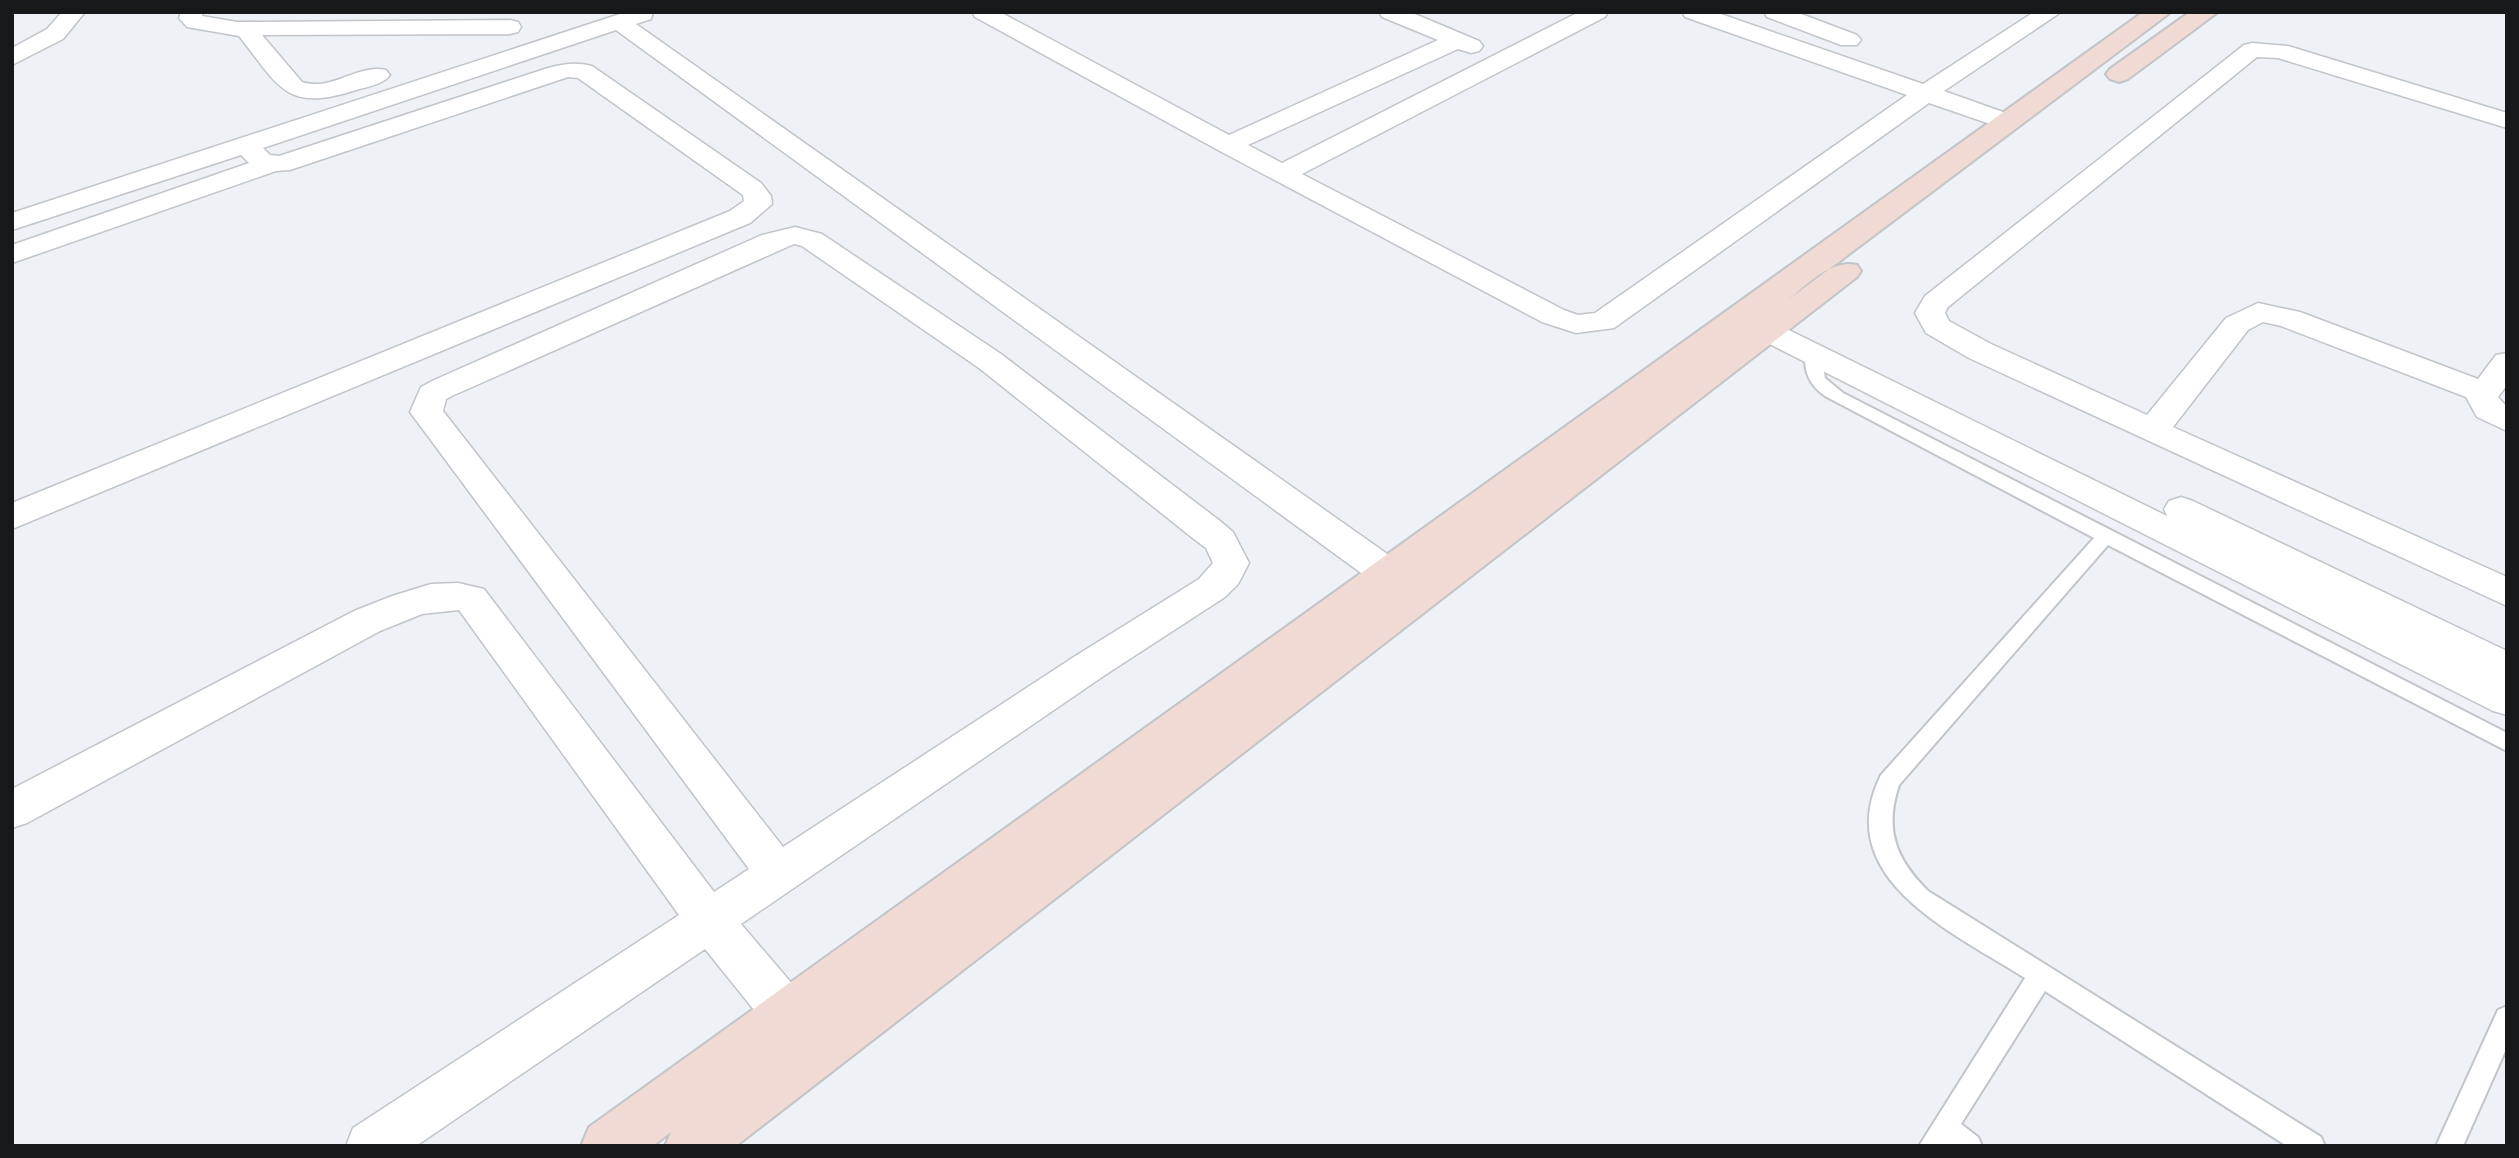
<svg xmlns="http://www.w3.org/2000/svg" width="2519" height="1158" font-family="'Fira Sans Condensed',sans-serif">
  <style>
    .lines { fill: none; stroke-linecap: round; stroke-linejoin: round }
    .lane-casing { stroke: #c1c4c8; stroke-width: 4 }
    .street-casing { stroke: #c1c4c8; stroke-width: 3 }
    .secondary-casing { stroke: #c1c4c8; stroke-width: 4 }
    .lane { fill: #fff; fill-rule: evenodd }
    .street { fill: #fff; fill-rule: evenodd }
    .secondary { fill: #f1dad4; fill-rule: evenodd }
  </style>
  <rect width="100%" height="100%" fill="#eef2f6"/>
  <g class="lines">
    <g class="lane-casing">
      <path id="lane" d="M1813,349L1821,354L1825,378L1843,393L2507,733V751L2108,545L1899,785C1884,830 1896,859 1928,891L2321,1137L2325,1146H2287L2045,991L1961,1124L1978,1137L1982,1146H1919L2025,978C1956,934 1829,879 1881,775L2094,538L1825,396C1810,385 1804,373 1805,354Z
        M2507,1006V1047L2463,1146H2436L2498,1010Z"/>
    </g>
    <g class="street-casing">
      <path id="street" d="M62,12H85L63,39L12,65V48L47,29Z
        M181,12H203L202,16L237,22L510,20L518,22L521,27L518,32L510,34L262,35L302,82C332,92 358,63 386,70L390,75C384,84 367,87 356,90C285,113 279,86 239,36L187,27L179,18Z
        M626,12H653L651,19L636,24L1427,582L1433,592L1427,602L1414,605L1401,602L616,30L263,148L270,155L279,156L548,68C563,64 576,62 592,66L761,183L771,196L772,204L750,223L12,529V503L730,211L744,201L743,195L578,78L568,77L290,170L276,171L12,263V245L249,163L241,155L12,230V213Z
        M972,12H1000L1229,135L1438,40L1382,17L1379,12H1410L1479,41L1483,46L1479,51L1471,53L1458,49L1248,145L1282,163L1579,12H1608L1605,17L1302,174L1564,310L1578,315L1595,313L1907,95L1685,17L1682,12H1715L1923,84L2034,12H2061L1944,91L2017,117L2021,122L2017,127L2008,130L1999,127L1929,103L1614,328L1576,333L1542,322L1218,150L975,17Z
        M1764,12H1796L1857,35L1861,40L1857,45H1841L1767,17Z
        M2252,43L2288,46L2507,113V128L2278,58L2257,57L1948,307L1945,313L1949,321L1991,344L2147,415L2226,318L2258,303L2300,312L2478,379L2496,355L2507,353V385L2498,397L2507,407V431L2477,417L2466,397L2281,326L2263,322L2248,330L2173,427L2507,577V606L1969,358L1926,333L1915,313L1925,296L2244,45Z
        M795,227L822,234L1001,354L1220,521L1233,532L1249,563L1238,584L1225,597L1105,675L741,924L805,999L812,1015L805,1031L788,1037L771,1031L705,949L416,1146H346L353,1128L679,915L459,610L422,614L380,631L27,823L12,828V789L354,611L392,596L431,584L458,583L484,589L714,892L749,869L410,412L421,387L432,381L762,235ZM794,244L802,246L979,368L1194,539L1206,548L1213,563L1199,579L1077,655L783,847L443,411L446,399L454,395Z
        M1739,308L1750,311L2167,516L2164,509L2169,501L2181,497L2193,501L2507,651V715L2493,711L1728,323L1724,317L1728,311Z"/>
    </g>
    <g class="secondary-casing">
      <path id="secondary" d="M2143,12H2171L1784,303C1804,288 1830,258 1857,265L1861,271L1857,277L736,1146H665L671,1132L653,1146H581L589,1127Z
        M2190,12H2218L2128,79L2119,82L2110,79L2106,74L2110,69Z"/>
    </g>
    <use href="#lane" class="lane"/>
    <use href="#street" class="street"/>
    <use href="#secondary" class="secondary"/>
  </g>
  <rect width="2519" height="1158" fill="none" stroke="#17181a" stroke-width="28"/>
</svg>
